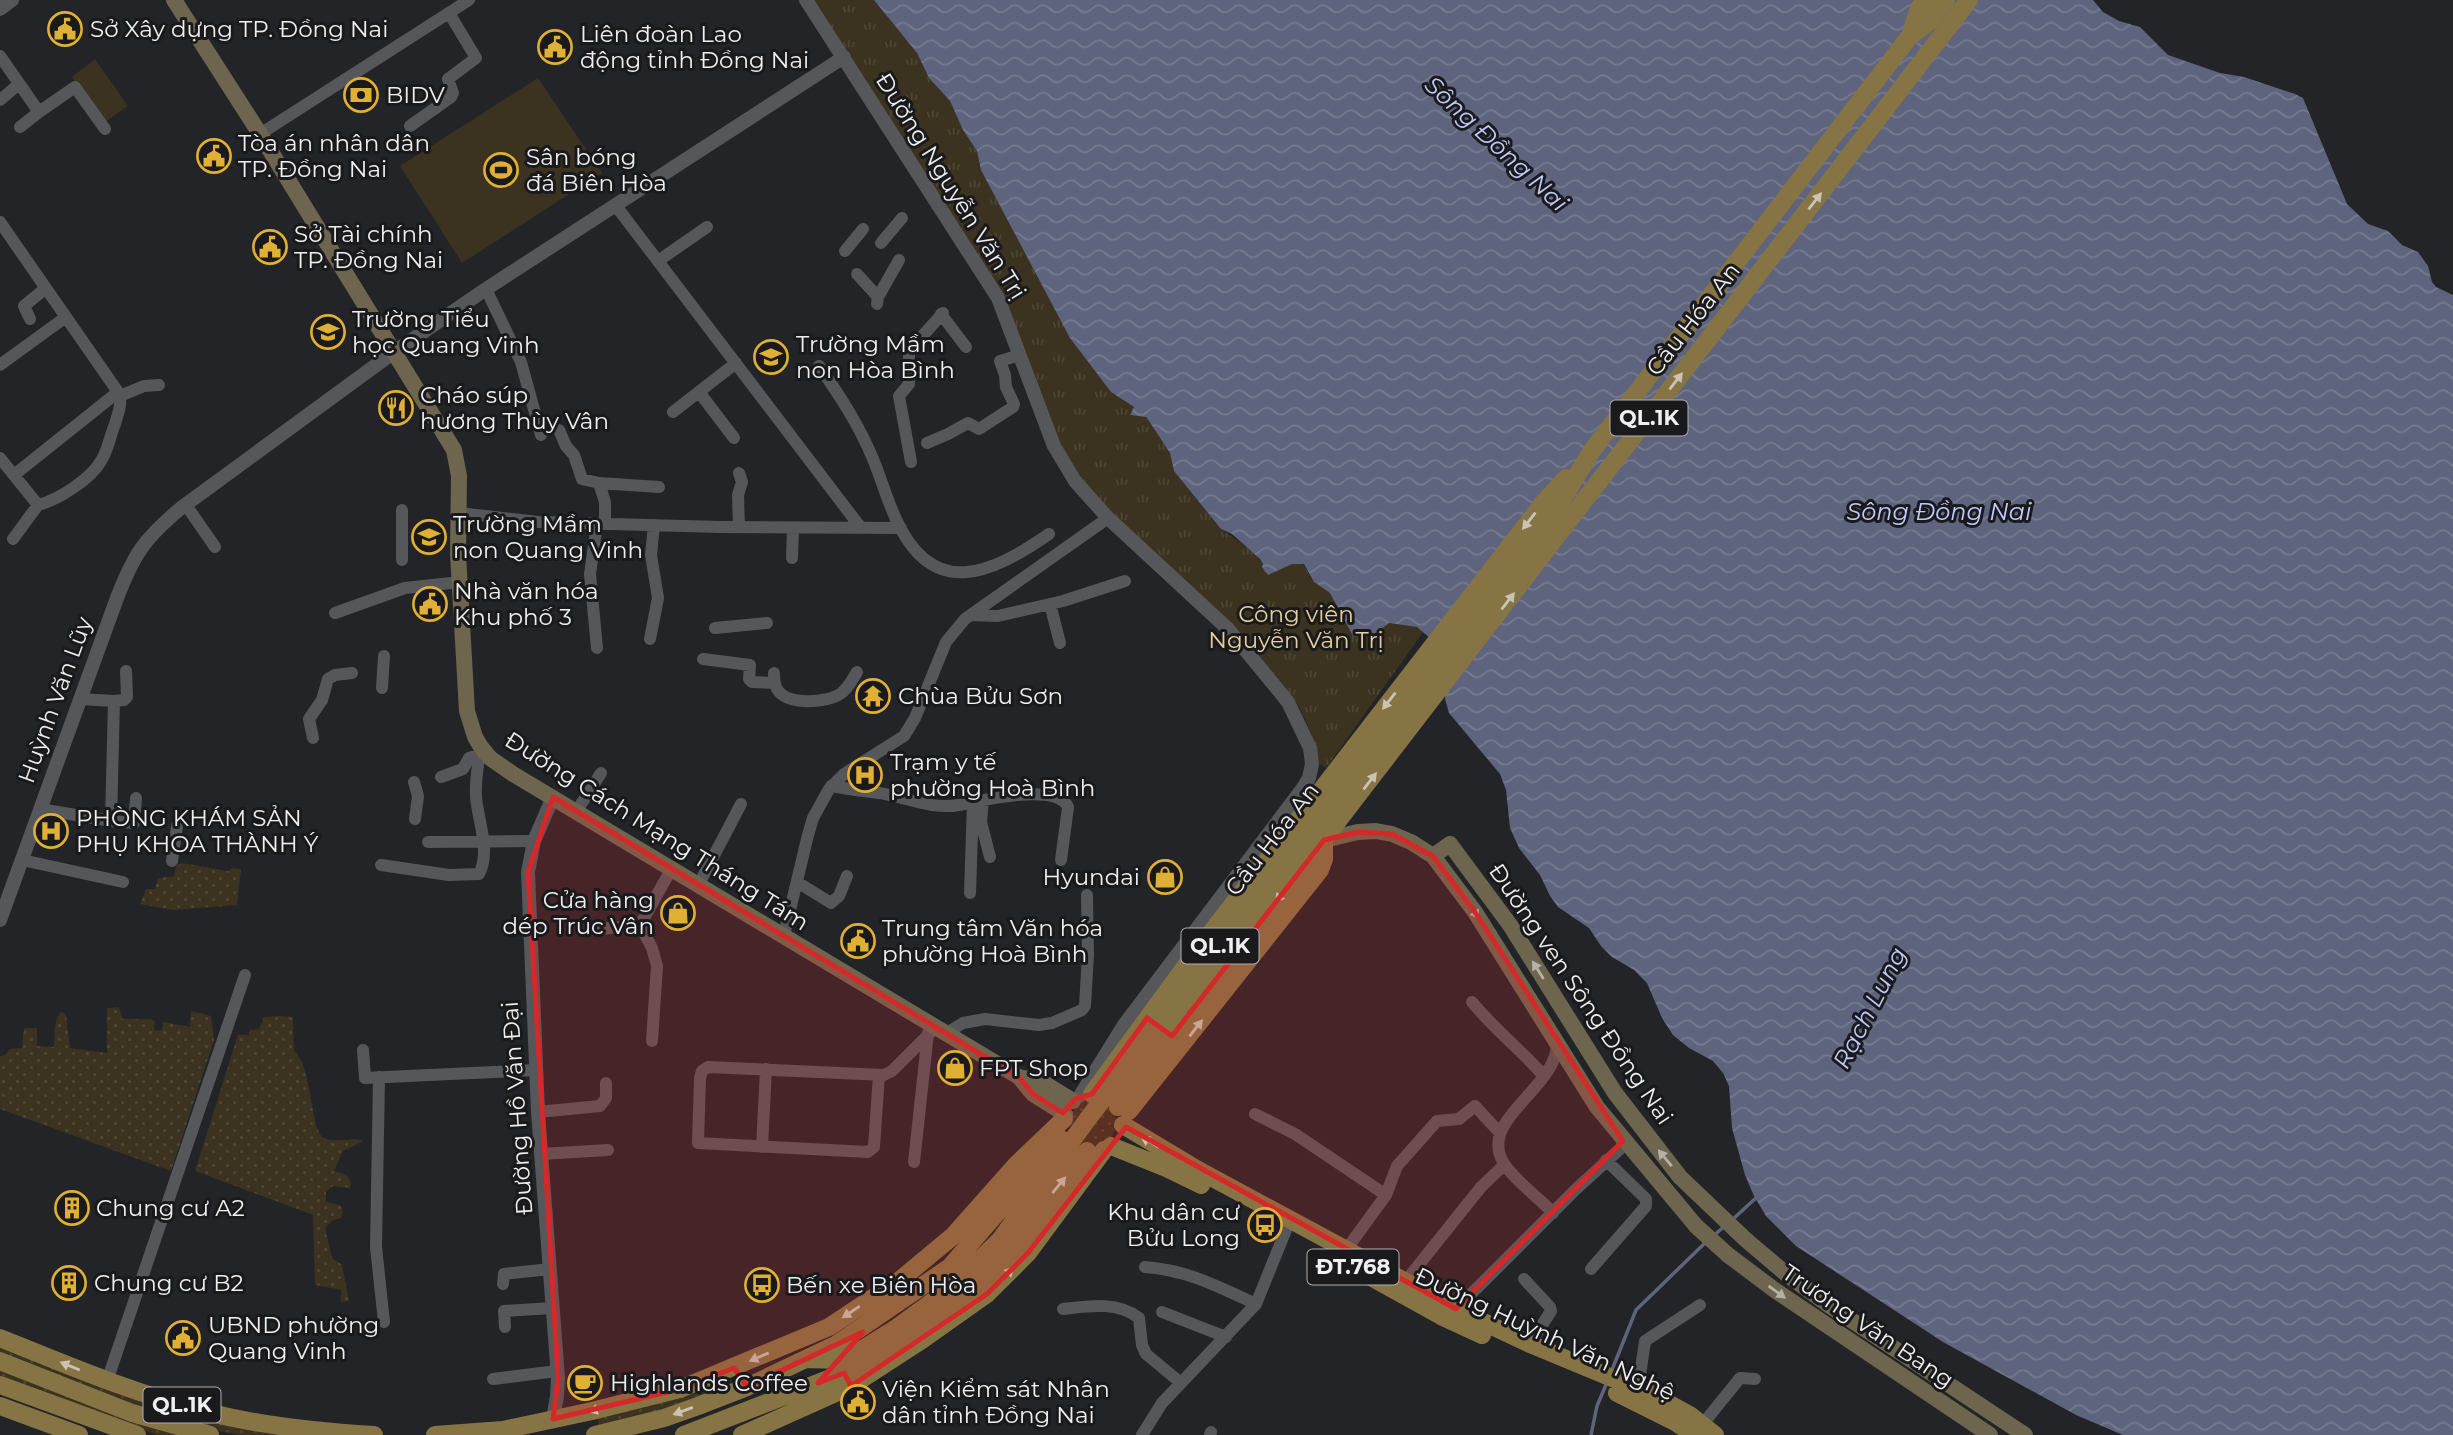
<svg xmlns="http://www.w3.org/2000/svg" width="2453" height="1435" font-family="Montserrat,sans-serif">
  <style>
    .grass { fill: url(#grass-dots) }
    .park { fill: url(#park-tufts) }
    .pitch { fill: #3b321f }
    .water { fill: url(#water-waves) }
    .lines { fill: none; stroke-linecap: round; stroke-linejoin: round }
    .stream { stroke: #5e647d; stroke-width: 3.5 }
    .minor { stroke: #56575a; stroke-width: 12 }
    .tertiary { stroke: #56575a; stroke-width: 14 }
    .secondary { stroke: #6e654f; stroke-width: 16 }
    .primary { stroke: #877444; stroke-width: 18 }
    .oneway { fill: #cac4b4 }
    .oneway2 { fill: #b4b1a8 }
    .marked { fill: #d62828; fill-opacity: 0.2; stroke: #d62828; stroke-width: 5; stroke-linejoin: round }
    .labels { text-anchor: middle; stroke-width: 6; stroke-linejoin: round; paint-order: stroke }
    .shield { fill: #1a1a1d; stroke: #aeafb1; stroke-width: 2 }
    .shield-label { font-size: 21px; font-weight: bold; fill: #eeeff1 }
    .poi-label { font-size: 23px; fill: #eeeff1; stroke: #1a1a1d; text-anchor: start }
    .street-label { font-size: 23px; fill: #eeeff1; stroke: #1a1a1d }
    .park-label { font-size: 23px; fill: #e5cf9c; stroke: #1a1a1d }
    .water-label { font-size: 24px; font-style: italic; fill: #bfcafc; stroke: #1a1a1d }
  </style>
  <defs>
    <pattern id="grass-dots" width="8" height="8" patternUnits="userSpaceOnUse" patternTransform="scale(1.75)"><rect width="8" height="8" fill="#3b321f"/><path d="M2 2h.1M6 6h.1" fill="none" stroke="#4e4635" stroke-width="1.8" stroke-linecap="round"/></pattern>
    <pattern id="park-tufts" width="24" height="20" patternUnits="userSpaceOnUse" patternTransform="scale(1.75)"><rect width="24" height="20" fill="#3b321f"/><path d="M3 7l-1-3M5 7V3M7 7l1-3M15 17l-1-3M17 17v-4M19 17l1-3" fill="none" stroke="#4e4635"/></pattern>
    <pattern id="water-waves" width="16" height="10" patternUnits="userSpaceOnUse" patternTransform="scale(1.75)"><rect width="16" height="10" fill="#5e647d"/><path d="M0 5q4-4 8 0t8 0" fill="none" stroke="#757a90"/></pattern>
  </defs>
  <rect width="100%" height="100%" fill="#232427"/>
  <path class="grass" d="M182,863L228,871L233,868L241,869L237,905L173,910L140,904L146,889H155L158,878L174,876L176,866Z
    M119,1007L122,1019H149L155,1021L154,1031L162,1030L163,1022L190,1027L191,1011L211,1016L214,1040L171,1171L0,1109V1056L5,1055L10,1049L22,1048L24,1028H37V1046L54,1047C55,1036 53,1021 61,1012L66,1014L70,1048L107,1053V1008Z
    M279,1016L293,1017L294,1051C313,1067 310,1131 324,1138C337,1144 350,1136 363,1141L343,1151L334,1171L347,1175L351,1183L350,1188L333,1186L326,1192V1202L340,1205L343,1210L341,1218L333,1220L325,1228L332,1258L342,1265L349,1301L340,1302L342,1290L315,1285L313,1215L195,1171L238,1035H249L250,1030L259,1029L264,1017Z
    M1070 1123a23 23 0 1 1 46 0a23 23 0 1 1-46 0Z
    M0,1345L299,1435H241L213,1430L136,1408L0,1354Z
    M0,1368L185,1435H157L0,1378Z
    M713,1382L718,1392L697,1400L600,1428L597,1416Z"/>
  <path class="park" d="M814,0H874L917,53L929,78L950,101L963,130L977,151L981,170L1111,392L1134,407L1130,415L1146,417L1149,421L1170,453L1174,471L1221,529L1255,553L1263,564L1302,563L1314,582L1330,593L1341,609L1370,637L1389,623L1417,627L1424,631L1326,768L1317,762L1312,735L1298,704L1260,657L1112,513L1081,478L1058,442L994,280Z"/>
  <path class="pitch" d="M95,59L128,106L105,122L72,77Z
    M538,78L602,173L462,263L400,166Z"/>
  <path class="water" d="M874,0H2093L2103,12L2119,21L2140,27L2168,55L2220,73L2244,77L2295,94L2303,98L2347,204L2368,224L2388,231L2402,245L2418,252L2428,266L2432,282L2436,287L2453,295V1435H2123L2076,1415L1943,1342L1796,1246L1766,1216L1754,1196L1745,1175L1732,1128L1729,1086L1723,1073L1713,1061L1689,1048L1673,1035L1662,1018L1647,983L1634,970L1612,957L1601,946L1589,928L1558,907L1550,896L1540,875L1519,848L1510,828L1506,790L1500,774L1449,713L1445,699V679L1431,639L1417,627L1389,623C1377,632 1369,641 1353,636L1330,593L1314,582L1304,564H1292L1268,575L1262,567L1263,564L1260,559L1232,534L1221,529L1174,471L1170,453L1149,421L1146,417L1130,415L1134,407L1111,392L1070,338L981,170L977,151L963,130L950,101L929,78L917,53Z"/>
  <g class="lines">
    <path class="stream" d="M1732,1220L1757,1197
      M1713,1236L1726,1225
      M1612,1370L1636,1310L1707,1241
      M1591,1435L1597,1406L1608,1380"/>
    <path class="minor" d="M0,56L39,112L20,127
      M0,100L19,84
      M39,112L75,87L105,129
      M410,126L451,97L453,93L448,79L476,58L449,13
      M260,134L469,0
      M616,206L861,528
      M0,222L118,392C123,403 118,413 115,424C110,436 108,450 101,461C91,479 58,500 38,505L0,458
      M881,243L902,218
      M845,251L863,229
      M658,261L707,227
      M857,274L878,297
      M486,289L521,362L541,435
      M877,304L878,297L899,260
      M941,314L966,347
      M30,319L24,306L46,288
      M0,365L66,317
      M819,366C840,396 859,425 873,459C881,478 887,500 896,519C933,601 991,574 1049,534
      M699,392L734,438
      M120,396L144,386L159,385
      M673,412L736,363
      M559,430L566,446L574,455L582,479L599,483L605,502V524
      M927,443L948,434L968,423L979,429L1013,407L1014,404L1006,387L1005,375L1000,361L1020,355
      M911,462L899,396L909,384V351L943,313
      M739,473L742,482L738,495L739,527
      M14,475L118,392
      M599,483L659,487
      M186,505L215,547
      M402,510V560
      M459,513L538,522L720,527L901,528
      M13,539L38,505
      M792,558L793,528
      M1050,604L1060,643
      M335,613L405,588L460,582
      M972,615L998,616L1063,601L1125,581
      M715,628L767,623
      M650,639L658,598L651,555L654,525
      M597,648L590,574L597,524
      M703,659L750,665L749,679L752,682L775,683
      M774,673C774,678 774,684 777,689C787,706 826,703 840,694C848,689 852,680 857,672
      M382,688L384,656
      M114,701L124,700L127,697L126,671
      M313,738L309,719L322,700L328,679L335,675L352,673
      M441,777L463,769L469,758L479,755
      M414,782L418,796L415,819
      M831,786C847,789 863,791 879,793C907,797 931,810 959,805C981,801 1056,782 1068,807L1061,860
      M983,800L981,822L990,857
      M40,809L111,821L114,701L80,699
      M576,812L601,773
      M111,821L134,823L136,798
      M428,842L534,841
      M22,860L123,882
      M172,861L177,826
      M381,865L449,875L479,874C491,852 478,821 476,797C475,780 478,763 481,747
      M797,882L831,903L839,896L847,876
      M699,884L741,804
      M970,893L973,802
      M590,930L640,925
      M784,935L808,835L813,818L829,789L844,774L904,736L915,718L946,642L965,619L1108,518
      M1472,1002C1494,1029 1521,1050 1544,1076
      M945,1034L963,1023L985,1019L1039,1025L1052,1023L1082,1010L1085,1006L1088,954L1087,895
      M652,1041L657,966L652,948L640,925L672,868
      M363,1050L365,1078L536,1070
      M879,1075L874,1147L868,1152L698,1143L700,1078L702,1071L708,1067L884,1075L892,1071L935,1028
      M379,1077L376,1247L384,1322
      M538,1112L600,1106L606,1098V1083
      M1255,1114L1295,1134L1386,1195
      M762,1147L766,1069
      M541,1154L608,1150
      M914,1162L928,1033
      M1553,1213C1539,1198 1513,1179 1503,1162C1478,1118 1560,1087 1557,1041
      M1346,1250L1386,1195L1397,1166L1437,1121L1459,1119L1475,1106L1499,1132
      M1145,1267C1187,1270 1217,1286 1256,1304
      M1591,1269L1646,1206V1199L1606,1160
      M1524,1279L1550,1307L1551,1311L1530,1344
      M1405,1282L1481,1187L1504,1165
      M503,1284L504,1274L550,1269
      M1063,1309C1088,1306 1118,1301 1139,1318L1142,1345L1146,1354L1181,1383
      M1456,1309L1575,1190L1621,1148L1623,1141L1617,1134
      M1162,1312L1226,1337
      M505,1327L504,1311L553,1308
      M493,1379L557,1371
      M107,1381L245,975
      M1638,1389L1645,1341L1700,1305
      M1702,1425L1740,1378L1755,1379
      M1142,1435L1162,1403L1256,1304L1286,1230
      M1210,1435L1211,1432"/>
    <path class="tertiary" d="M806,0L998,298L1054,446L1075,481L1108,518L1228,629L1288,702L1310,748L1312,764L1309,778L1303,788L1124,1025L1080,1096
      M0,9L12,0
      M553,797L534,841L528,872L538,1112L558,1378L557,1396L553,1419
      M0,920L117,598C134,554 144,539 181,508L394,352L486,289L844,57"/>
    <path class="secondary" d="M174,0L260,134L454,450L459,476L458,554L467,711L475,737L481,747L490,758L513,774L1019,1077L1044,1083L1073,1101
      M1324,840L1358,832L1376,831L1392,834L1411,842L1433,856L1475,912L1597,1107L1696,1226L1728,1255L1776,1291L1990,1435
      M1433,856L1450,844L1510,925L1615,1093L1680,1177L1745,1239L1785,1273L1830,1306L2025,1435
      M1019,1077L1033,1094L1065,1114"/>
    <path class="primary" d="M1910,36L1929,22L1946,0
      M1092,1094L1196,952L1544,502L1566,478
      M1118,1107L1969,0
      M1129,1111L1320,870L1324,859V840
      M1123,1125L1198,1170L1456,1309L1530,1344L1653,1395L1691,1416L1715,1435
      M1111,1146L1166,1168L1201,1185
      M1367,1275L1441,1316L1482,1335
      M0,1338C69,1366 138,1395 211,1413C264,1426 319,1432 374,1435
      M806,1359L840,1360L855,1354L895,1329L951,1288L1000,1240L1087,1120L1557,508L1591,452L1910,36L1919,8L1926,0
      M0,1361L132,1413L210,1435
      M0,1385L137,1435
      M1617,1393L1675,1422L1695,1435
      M0,1406L79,1435
      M435,1435L503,1430L592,1411L680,1389L829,1327L900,1280L953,1236L1016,1165L1064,1119
      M595,1435L664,1418L698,1406L747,1387L837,1344L950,1267L1061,1139
      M684,1435L844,1373L891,1346L947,1308L969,1290L1013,1243L1087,1151
      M742,1435L851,1386L922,1340L987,1294L1028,1253L1104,1150"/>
  </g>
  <defs><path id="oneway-solid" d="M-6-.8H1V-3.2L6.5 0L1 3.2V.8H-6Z" transform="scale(1.75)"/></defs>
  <g class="oneway">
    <use href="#oneway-solid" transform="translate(1815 201) rotate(-52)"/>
    <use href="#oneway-solid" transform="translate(1676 381) rotate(-52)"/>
    <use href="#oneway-solid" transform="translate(1529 521) rotate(128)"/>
    <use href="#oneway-solid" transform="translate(1508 601) rotate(-52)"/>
    <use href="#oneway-solid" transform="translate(1389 701) rotate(128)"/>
    <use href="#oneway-solid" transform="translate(1370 781) rotate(-52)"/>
    <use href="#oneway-solid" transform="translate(1282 894) rotate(128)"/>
    <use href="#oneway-solid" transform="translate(1196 1028) rotate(-52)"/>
    <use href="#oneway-solid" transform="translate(1150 1142) rotate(-149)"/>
    <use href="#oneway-solid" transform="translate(1059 1185) rotate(-51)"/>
    <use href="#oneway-solid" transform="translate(1006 1275) rotate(-45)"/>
    <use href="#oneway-solid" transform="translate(851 1312) rotate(146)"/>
    <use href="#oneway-solid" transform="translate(759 1357) rotate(157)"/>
    <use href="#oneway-solid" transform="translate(70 1366) rotate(-158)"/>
    <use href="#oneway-solid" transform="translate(599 1409) rotate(165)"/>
    <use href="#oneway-solid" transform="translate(683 1411) rotate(160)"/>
  </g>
  <g class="oneway2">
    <use href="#oneway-solid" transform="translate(1473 910) rotate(55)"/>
    <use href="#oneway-solid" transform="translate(1538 970) rotate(-122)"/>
    <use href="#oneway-solid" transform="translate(1665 1158) rotate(-130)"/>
    <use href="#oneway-solid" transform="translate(1777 1292) rotate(36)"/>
  </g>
  <path class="marked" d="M553,797L1019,1077L1033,1094L1063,1113L1075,1099L1092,1094L1147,1018L1172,1036L1324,840L1358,832L1392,834L1433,856L1475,912L1623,1141L1456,1309L1126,1127L1028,1253L987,1294L851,1386L844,1373L818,1383L863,1332L747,1387L734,1368L680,1389L553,1419L558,1378L528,872Z"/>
  <defs>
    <g id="civic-ring" transform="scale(1.75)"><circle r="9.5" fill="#1a1a1d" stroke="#dfb034" stroke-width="1.5"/><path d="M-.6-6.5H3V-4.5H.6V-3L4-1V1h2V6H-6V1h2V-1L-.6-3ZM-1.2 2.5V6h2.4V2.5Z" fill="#dfb034"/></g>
    <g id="bank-ring" transform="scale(1.75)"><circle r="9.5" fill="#1a1a1d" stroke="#dfb034" stroke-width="1.5"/><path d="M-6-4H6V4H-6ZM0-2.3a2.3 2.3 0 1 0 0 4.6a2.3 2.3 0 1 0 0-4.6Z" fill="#dfb034"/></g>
    <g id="stadium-ring" transform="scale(1.75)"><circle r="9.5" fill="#1a1a1d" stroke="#dfb034" stroke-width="1.5"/><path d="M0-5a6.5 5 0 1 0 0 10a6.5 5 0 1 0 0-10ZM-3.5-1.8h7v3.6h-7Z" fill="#dfb034"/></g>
    <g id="school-ring" transform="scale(1.75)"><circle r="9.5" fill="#1a1a1d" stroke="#dfb034" stroke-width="1.5"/><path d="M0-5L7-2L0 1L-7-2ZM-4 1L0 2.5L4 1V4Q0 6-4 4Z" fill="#dfb034"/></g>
    <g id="restaurant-ring" transform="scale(1.75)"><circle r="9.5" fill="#1a1a1d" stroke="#dfb034" stroke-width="1.5"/><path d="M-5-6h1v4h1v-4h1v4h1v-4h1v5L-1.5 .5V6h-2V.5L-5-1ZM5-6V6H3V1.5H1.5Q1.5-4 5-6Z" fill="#dfb034"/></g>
    <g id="temple-ring" transform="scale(1.75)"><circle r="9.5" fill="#1a1a1d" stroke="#dfb034" stroke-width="1.5"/><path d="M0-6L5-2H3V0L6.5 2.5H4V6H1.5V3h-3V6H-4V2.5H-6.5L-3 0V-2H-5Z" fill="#dfb034"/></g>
    <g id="hospital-ring" transform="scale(1.75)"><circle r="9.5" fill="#1a1a1d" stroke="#dfb034" stroke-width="1.5"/><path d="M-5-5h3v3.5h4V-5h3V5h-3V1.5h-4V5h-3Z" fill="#dfb034"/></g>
    <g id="shop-ring" transform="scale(1.75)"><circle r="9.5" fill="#1a1a1d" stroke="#dfb034" stroke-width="1.5"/><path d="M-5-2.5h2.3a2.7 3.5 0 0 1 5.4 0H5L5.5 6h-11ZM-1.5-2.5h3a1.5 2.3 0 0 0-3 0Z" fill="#dfb034"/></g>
    <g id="building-ring" transform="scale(1.75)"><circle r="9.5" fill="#1a1a1d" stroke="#dfb034" stroke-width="1.5"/><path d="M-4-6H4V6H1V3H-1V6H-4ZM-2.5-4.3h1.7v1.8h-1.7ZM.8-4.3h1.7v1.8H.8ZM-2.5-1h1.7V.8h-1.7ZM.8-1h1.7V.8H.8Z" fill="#dfb034"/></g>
    <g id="bus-ring" transform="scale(1.75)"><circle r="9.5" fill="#1a1a1d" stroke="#dfb034" stroke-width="1.5"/><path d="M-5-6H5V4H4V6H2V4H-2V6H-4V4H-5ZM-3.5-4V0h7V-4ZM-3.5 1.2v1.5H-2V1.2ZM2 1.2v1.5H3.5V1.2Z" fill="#dfb034"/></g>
    <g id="cafe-ring" transform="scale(1.75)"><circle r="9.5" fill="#1a1a1d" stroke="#dfb034" stroke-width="1.5"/><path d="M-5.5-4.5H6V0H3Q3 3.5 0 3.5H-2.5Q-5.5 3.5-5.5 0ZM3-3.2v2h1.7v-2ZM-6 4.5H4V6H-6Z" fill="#dfb034"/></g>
  </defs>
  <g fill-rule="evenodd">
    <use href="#civic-ring" x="65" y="29"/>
    <use href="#civic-ring" x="555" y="47"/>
    <use href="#bank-ring" x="361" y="95"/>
    <use href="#civic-ring" x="214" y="156"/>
    <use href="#stadium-ring" x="501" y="170"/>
    <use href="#civic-ring" x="270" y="247"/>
    <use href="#school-ring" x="328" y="332"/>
    <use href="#school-ring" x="771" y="357"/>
    <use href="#restaurant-ring" x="396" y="408"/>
    <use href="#school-ring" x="429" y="537"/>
    <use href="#civic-ring" x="430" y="604"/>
    <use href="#temple-ring" x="873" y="696"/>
    <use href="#hospital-ring" x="865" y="775"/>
    <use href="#hospital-ring" x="51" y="831"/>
    <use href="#shop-ring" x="1165" y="877"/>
    <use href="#shop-ring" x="678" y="913"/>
    <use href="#civic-ring" x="858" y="941"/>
    <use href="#shop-ring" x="955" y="1068"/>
    <use href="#building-ring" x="72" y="1208"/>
    <use href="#bus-ring" x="1265" y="1225"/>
    <use href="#building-ring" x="69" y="1283"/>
    <use href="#bus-ring" x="762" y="1285"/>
    <use href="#civic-ring" x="183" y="1338"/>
    <use href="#cafe-ring" x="585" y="1383"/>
    <use href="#civic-ring" x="858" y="1402"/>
  </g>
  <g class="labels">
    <g class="shield">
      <rect x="1610.5" y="400.5" width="77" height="35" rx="5"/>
      <rect x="1181.5" y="928.5" width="77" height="35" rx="5"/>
      <rect x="1307.5" y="1249.5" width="91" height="35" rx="5"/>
      <rect x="143.5" y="1387.5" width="77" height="35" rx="5"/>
    </g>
    <g class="shield-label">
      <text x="1649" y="425">QL.1K</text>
      <text x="1220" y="953">QL.1K</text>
      <text x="1353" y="1274">ĐT.768</text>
      <text x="182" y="1412">QL.1K</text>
    </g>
    <g class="poi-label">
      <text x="90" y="37">Sở Xây dựng TP. Đồng Nai</text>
      <text x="580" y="42">Liên đoàn Lao<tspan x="580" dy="26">động tỉnh Đồng Nai</tspan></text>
      <text x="386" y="103">BIDV</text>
      <text x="238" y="151">Tòa án nhân dân<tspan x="238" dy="26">TP. Đồng Nai</tspan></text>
      <text x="526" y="165">Sân bóng<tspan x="526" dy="26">đá Biên Hòa</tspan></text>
      <text x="294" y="242">Sở Tài chính<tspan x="294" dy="26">TP. Đồng Nai</tspan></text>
      <text x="352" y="327">Trường Tiểu<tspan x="352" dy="26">học Quang Vinh</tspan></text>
      <text x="796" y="352">Trường Mầm<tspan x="796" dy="26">non Hòa Bình</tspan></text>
      <text x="420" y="403">Cháo súp<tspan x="420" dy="26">hương Thùy Vân</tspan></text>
      <text x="453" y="532">Trường Mầm<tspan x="453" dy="26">non Quang Vinh</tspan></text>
      <text x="454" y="599">Nhà văn hóa<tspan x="454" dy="26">Khu phố 3</tspan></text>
      <text x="898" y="704">Chùa Bửu Sơn</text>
      <text x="890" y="770">Trạm y tế<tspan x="890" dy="26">phường Hoà Bình</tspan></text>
      <text x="76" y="826">PHÒNG KHÁM SẢN<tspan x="76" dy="26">PHỤ KHOA THÀNH Ý</tspan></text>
      <text x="1140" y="885" text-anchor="end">Hyundai</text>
      <text x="654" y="908" text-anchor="end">Cửa hàng<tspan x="654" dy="26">dép Trúc Vân</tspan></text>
      <text x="882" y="936">Trung tâm Văn hóa<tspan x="882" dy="26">phường Hoà Bình</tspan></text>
      <text x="979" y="1076">FPT Shop</text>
      <text x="96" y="1216">Chung cư A2</text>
      <text x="1240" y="1220" text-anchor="end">Khu dân cư<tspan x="1240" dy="26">Bửu Long</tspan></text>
      <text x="94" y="1291">Chung cư B2</text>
      <text x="786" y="1293">Bến xe Biên Hòa</text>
      <text x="208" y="1333">UBND phường<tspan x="208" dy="26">Quang Vinh</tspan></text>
      <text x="610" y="1391">Highlands Coffee</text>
      <text x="882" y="1397">Viện Kiểm sát Nhân<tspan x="882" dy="26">dân tỉnh Đồng Nai</tspan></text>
    </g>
    <g class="street-label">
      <text transform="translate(951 186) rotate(58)" y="8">Đường Nguyễn Văn Trị</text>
      <text transform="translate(1693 319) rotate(-52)" y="8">Cầu Hóa An</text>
      <text transform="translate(55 700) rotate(-70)" y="8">Huỳnh Văn Lũy</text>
      <text transform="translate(657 831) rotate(32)" y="8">Đường Cách Mạng Tháng Tám</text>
      <text transform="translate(1272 839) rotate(-52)" y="8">Cầu Hóa An</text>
      <text transform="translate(1581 994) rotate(56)" y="8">Đường ven Sông Đồng Nai</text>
      <text transform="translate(517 1108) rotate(-94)" y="8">Đường Hồ Văn Đại</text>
      <text transform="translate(1868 1326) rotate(34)" y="8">Trương Văn Bang</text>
      <text transform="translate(1545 1334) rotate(25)" y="8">Đường Huỳnh Văn Nghệ</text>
    </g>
    <g class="park-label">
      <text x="1296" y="622">Công viên<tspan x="1296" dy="26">Nguyễn Văn Trị</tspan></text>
    </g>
    <g class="water-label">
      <text transform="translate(1496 144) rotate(43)" y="8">Sông Đồng Nai</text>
      <text x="1939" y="520">Sông Đồng Nai</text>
      <text transform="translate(1870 1008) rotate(-63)" y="8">Rạch Lung</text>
    </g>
  </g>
</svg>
